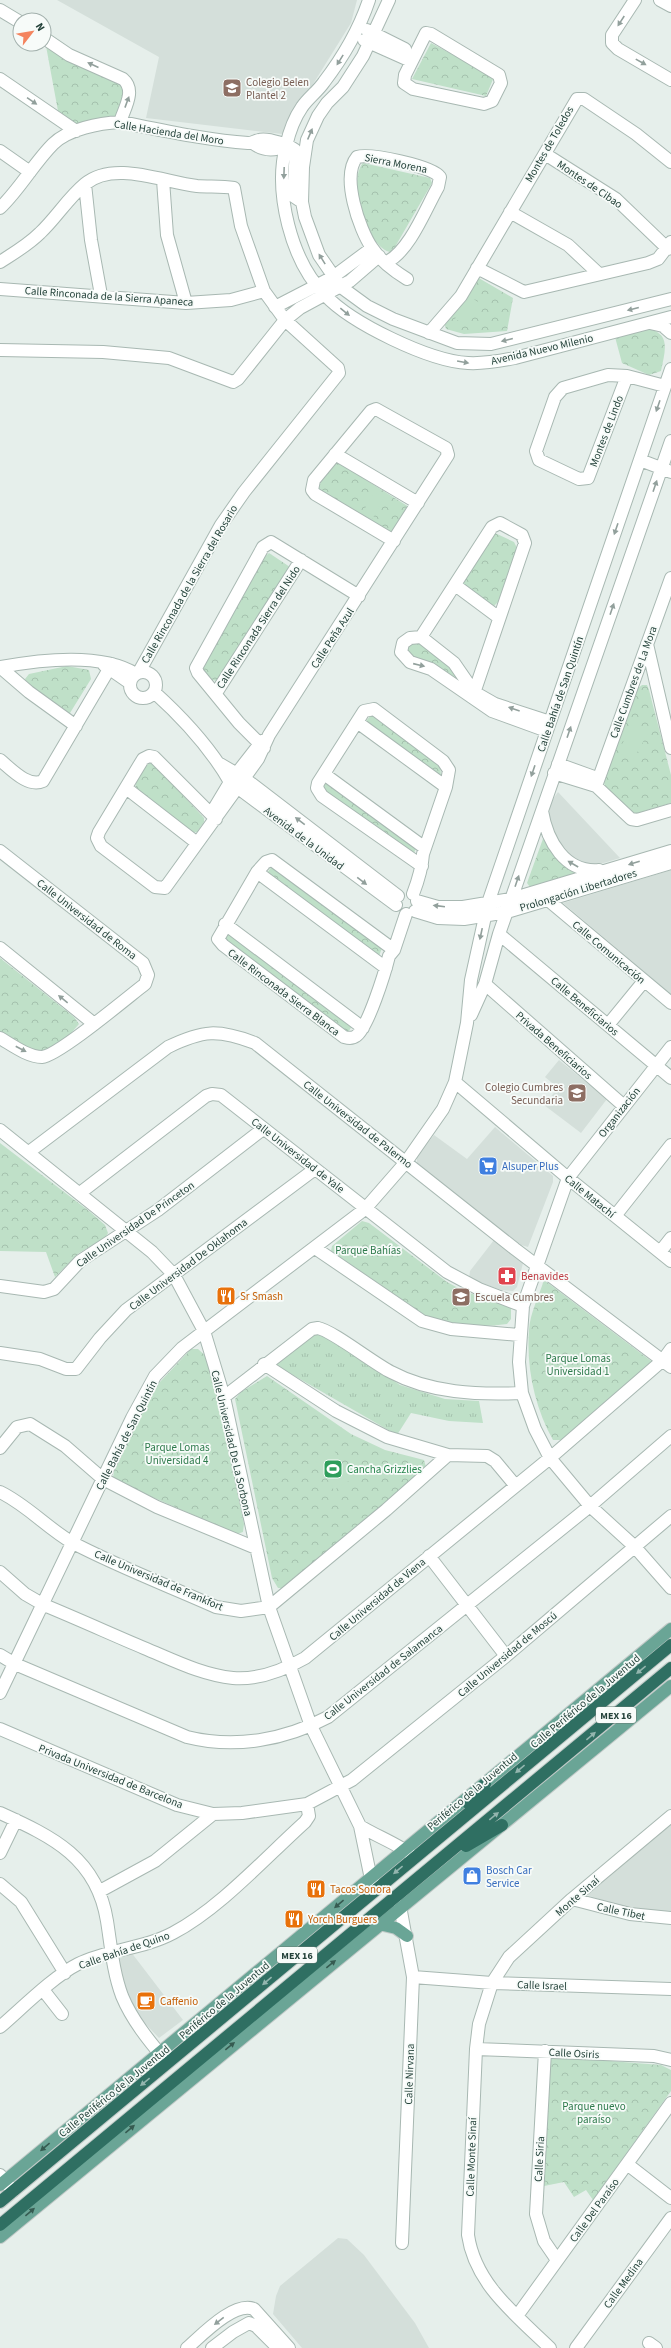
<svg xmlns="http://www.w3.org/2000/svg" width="671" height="2348" font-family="'Source Sans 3',sans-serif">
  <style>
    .built { fill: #d4dfda }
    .grass { fill: url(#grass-tufts) }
    .forest { fill: url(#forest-crowns) }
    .pitch { fill: #bfe0c8 }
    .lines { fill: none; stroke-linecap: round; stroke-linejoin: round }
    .minor-casing { stroke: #a8b8b2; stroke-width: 14 }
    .major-casing { stroke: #c2cac8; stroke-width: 14 }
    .highway-casing { stroke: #c2cac8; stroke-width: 14 }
    .minor { stroke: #fff; stroke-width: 12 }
    .major { stroke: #6aa596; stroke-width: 12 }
    .highway { stroke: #2f6f62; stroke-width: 12 }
    .oneway { fill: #92a09c }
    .oneway2 { fill: #93b5ae }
    .oneway3 { fill: #365b51 }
    .labels { text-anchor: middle; stroke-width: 3.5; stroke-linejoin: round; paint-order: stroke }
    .shield { fill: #f7fbf9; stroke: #637a73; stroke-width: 1 }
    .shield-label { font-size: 10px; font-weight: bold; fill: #24423a }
    .education-label { font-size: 11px; fill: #785e54; stroke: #f7fbf9; text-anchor: start }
    .street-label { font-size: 11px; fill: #24423a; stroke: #f7fbf9 }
    .shop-label { font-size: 11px; fill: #366cbe; stroke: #f7fbf9; text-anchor: start }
    .park-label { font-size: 11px; fill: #2d7a4b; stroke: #f7fbf9 }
    .health-label { font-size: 11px; fill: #be3a42; stroke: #f7fbf9; text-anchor: start }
    .food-label { font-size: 11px; fill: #c56008; stroke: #f7fbf9; text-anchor: start }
    .leisure-label { font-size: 11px; fill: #27864d; stroke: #f7fbf9; text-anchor: start }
  </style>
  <defs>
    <pattern id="grass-tufts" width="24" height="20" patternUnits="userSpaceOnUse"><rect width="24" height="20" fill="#bfe0c8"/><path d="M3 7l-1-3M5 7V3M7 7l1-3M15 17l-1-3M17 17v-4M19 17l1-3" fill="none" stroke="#a4c1ad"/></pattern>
    <pattern id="forest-crowns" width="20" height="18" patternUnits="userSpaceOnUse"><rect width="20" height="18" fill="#bfe0c8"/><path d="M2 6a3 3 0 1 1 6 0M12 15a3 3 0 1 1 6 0" fill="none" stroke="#a4c1ad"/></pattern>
  </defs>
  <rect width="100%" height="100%" fill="#e6efeb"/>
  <path class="built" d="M57,0H357L351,23L282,134L146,118L159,57Z
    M558,792L620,858L597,865L578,864L565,853L551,830L549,813L551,802Z
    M671,870V994L563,903Z
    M559,1060L607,1099L581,1133L544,1105L558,1088L545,1077Z
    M495,1127L553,1176V1182L528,1247L521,1245L417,1163V1156L434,1135L467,1159Z
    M494,1240L523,1263L517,1287L513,1291L501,1290L469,1278L470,1271Z
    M671,1825V1913L635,1911L587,1895Z
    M131,1952L183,2020L159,2038L132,2010L123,1986L117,1960Z
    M338,2238L347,2239L364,2255L415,2323L429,2348H302L273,2314L276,2296L280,2286Z"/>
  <path class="grass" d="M322,1332L400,1385L445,1399L479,1401L483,1423L449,1421L411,1413L397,1435L272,1363L312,1333Z"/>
  <path class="forest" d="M431,43L494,77L486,96L412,79Z
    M46,46L124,85L119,115L83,128L58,111Z
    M363,163L430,178L432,183L395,247L390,252C366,246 347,181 363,163Z
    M477,277L513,298L507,331L464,334L446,329L444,322Z
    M649,329C671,334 665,351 661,371L649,375L622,363L615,337Z
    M339,463L409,507L395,531L388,533L317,488L333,465Z
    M492,534H497L514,542L517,548L498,602L494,606L488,604L463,585L462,580Z
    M269,553L290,567L220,678L216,681C208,679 202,673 201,665L262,559Z
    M415,639L449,663L466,688L407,657L406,643Z
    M67,666L89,670L91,679L70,713H64L27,683L25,679L29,674Z
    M642,685H647L649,690L671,775V803L635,814L605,787L604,782L637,689Z
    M371,715L440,765L441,775L439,777L366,721Z
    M150,763L156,766L204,818V822L197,832L192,833L136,791C134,780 140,769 150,763Z
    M325,782L416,848L413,856L323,791L322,787Z
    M544,836L583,874L535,888L530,887L527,883Z
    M272,866L382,948L379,956L267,873Z
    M227,934H230L352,1026L347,1034L222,941Z
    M0,958L74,1017L79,1024L67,1038L44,1055L37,1054L0,1033Z
    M0,1143L89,1211L105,1225L108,1233L105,1238L79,1253L55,1277L46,1252L0,1251Z
    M362,1221L369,1223L447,1282L464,1291L507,1306L511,1308V1319L507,1324C479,1328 453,1326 426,1316L331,1251L332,1246Z
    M544,1280L651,1361L650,1365L562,1440H553C535,1408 526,1368 529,1330C530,1313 539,1296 544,1280Z
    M191,1349H198L207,1357L216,1388L244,1524L243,1532L237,1534L120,1483L113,1478L114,1471L149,1397L158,1384Z
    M267,1376L351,1434L385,1450L424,1460L426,1467L424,1471L284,1588H278L272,1578L235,1399L241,1392Z
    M546,2056L661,2065L671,2070V2091L593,2200L586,2190L574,2197L564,2182L539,2187Z"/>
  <path class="pitch" d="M468,296L480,303L467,325L455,319Z
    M374,492L384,497L372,520L362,514Z
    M632,725L648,733L633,760L618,752Z
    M332,1447L352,1479L334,1490L314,1458Z"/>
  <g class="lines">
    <g class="minor-casing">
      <path id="minor" d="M369,0C359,30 343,57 324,82C318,91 308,98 302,107C295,117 289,133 286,146C274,192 291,261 325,295C351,323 429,361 468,363C484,364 500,361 515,358L671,317
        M389,0L363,56L343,87L327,103L318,116L307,140L303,167L302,202L305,217L319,255L341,287L367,306L393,319L457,343L491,344L671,299
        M635,0L612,35V43L618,49L671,80
        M660,0L671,6
        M0,10L20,22
        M367,30L405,49
        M426,33L431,34L499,75L501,83L492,101L484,104L413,89L404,83L405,75Z
        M44,38L69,55L123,79C136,90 125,107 120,122
        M364,40L411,61
        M0,79L76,131
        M253,143C263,151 274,151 286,146
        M0,151L30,172
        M545,154L616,199L668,249
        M163,180L167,235L186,303
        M85,184L91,240L101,295
        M0,208C20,189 34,163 53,144C68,129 100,123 120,122C162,130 205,140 248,143C253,143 254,141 259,140C267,137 292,146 296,151L293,196L302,202
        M510,212L568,245L599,274
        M0,262C14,253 28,245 40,233C56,218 68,198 85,184C114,160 163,182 197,186C209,187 221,186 234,188
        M387,262C410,250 425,210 438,187L440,177C432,166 370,153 357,157C341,176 359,229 372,248C380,260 394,271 407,279
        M477,268L524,292L648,263L658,259L671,242
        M0,289L186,303L231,300L264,291
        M275,307L333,277L372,248
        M650,323L663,326L671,333
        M429,333L461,296L577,99H584L636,134L671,162
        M0,350L103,352L169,358L233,382L238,379L285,320L300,308L350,281L379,256
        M627,376L588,478L579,479L539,460L536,451L555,397L563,388L608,375L627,376L665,386
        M335,454L418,503
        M640,460L671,472
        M455,585L498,617
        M421,637L492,527L500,523L522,535L525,543L473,696
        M647,644L671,748
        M104,665L130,683
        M0,667L29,692L76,726
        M1,667C39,660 101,652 136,674
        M139,672L221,525L244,492L339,373L338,368L285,320L264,291L241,226L234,188
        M130 685a13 13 0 1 1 26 0a13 13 0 1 1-26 0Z
        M154,692C184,719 210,747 230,782L396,905
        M216,693L301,560
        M357,722L446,787
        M547,731L492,711L431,669L410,662L401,652L403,643L410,638L421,637L454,663L474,692L495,704L550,722
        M264,748L239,723L198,673L196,668L263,547L271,542L359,596
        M0,760C11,769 28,788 43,781L112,664
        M220,764L244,778L398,896
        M558,764L594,777
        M554,773L596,786L631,819L637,820L671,810
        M324,774L425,848
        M596,786L671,578
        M126,788L197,843
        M215,807L230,782L262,741
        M542,811C547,841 565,873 599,870
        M216,819L154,757L149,756L143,759L99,832L97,838L101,846L155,887L165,888L258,759L269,735L448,455L446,448L376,409L371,411L314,480L312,490L315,494L394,541
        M0,851L143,963L148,975L145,984C128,997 58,1056 42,1057C28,1057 12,1045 0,1038
        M257,872L386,968
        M413,894C418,881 422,868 423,854L446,787L449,770L443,761L374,709L364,711L318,783L317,788L322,796L422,866
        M548,900L671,1003
        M417,901L438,907H463L511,899L671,851
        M415,911L438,918L464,919L507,912L671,863
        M225,924L363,1028
        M499,934L671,1078
        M0,948L93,1023
        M394,950L272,860L266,862L257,872L218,939L223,945L344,1037C348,1038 352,1039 356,1036C368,1028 385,972 389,956L394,950L406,914
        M485,984L624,1106
        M471,1015L485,984L499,934L671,441
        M608,1025L644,981
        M671,1047L568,1178L523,1306L519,1362L522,1393L535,1429L550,1458L590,1506L634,1546L671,1588
        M455,1082L568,1178L671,1261
        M0,1130L152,1252L174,1275L204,1331L224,1397L269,1607L311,1726L360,1826L371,1879L375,1885
        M29,1152L168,1047C203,1030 218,1029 255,1043L515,1249L671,1367
        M80,1193L206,1096L212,1094L221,1095L447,1272L479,1289L523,1306
        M615,1216L671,1145
        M315,1248L422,1321L451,1329L519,1335
        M660,1252L671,1238
        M0,1286L44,1292L54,1289L80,1261L158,1210L263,1129
        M0,1353L40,1359L66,1369H76L100,1338L126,1310L315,1169
        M264,1364L336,1411L387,1437L448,1455L487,1456L495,1461L515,1485
        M224,1397L312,1329L318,1328C333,1331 373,1363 391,1372C430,1393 478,1395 522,1393
        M0,1448L17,1427L30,1424L65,1446L103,1479L157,1507L256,1548
        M0,1492C27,1505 47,1528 73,1543C119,1567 169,1586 216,1607L241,1611L269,1607L386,1510L448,1455
        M429,1556L506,1656
        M0,1572L25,1594L44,1605C78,1619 111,1634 144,1648C173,1660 202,1675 233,1678C258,1680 284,1670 305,1658L550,1458L663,1360L671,1349
        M0,1655L15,1664L187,1737C235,1749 285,1740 328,1717L590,1506L671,1436
        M0,1693L132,1418L155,1376L182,1348L365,1209L406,1162L443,1109L455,1082L467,1023L471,980L488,903L671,369
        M0,1729L177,1805L213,1814L242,1813L307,1804L352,1780L506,1656L671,1516
        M0,1813C53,1837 97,1858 107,1921C111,1946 113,1972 122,1996C132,2020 149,2041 166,2061
        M360,1826C372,1834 404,1847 411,1855
        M0,1853L16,1820
        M0,1884L21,1902L65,1973
        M100,1891L155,1861L213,1814
        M572,1899L630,1914L671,1918
        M400,1906L413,1977L402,2243
        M413,1977L492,1983L671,1989
        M44,1991L62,2014
        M0,2027C21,2009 54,1976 78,1964C108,1949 143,1949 173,1933C219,1909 265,1858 305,1822L309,1816L307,1804
        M476,2049L654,2056L671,2060
        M545,2051L536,2214L544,2241L557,2260
        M627,2164L671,2198
        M0,2175L13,2191
        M517,2316L671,2103
        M649,2343L656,2348
        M187,2348C202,2335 234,2301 254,2309L289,2348
        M212,2348L233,2332L249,2323L256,2326L278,2348
        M550,2348C516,2315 475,2284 468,2235L476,2049L479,2024L492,1983L509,1957L572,1899L671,1816
        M576,2348L671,2218"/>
    </g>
    <g class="major-casing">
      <path id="major" d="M379,1924L396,1928L407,1936
        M0,2185L671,1629
        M0,2237L671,1686"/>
    </g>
    <g class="highway-casing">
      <path id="highway" d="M469,1804L485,1784
        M466,1846L502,1825
        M0,2202L671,1645
        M0,2225L671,1668"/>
    </g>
    <use href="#minor" class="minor"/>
    <use href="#major" class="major"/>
    <use href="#highway" class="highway"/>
  </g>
  <defs><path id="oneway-solid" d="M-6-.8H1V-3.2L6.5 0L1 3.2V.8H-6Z"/></defs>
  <g class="oneway">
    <use href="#oneway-solid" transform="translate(621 21) rotate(123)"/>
    <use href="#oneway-solid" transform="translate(340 60) rotate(122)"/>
    <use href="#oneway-solid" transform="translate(641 62) rotate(29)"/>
    <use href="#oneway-solid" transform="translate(93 65) rotate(-156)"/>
    <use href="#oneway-solid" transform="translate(32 101) rotate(34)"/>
    <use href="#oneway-solid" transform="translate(127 102) rotate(-70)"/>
    <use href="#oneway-solid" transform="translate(310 134) rotate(-67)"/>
    <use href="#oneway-solid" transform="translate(284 173) rotate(92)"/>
    <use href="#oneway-solid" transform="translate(322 259) rotate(-122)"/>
    <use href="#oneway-solid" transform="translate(633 309) rotate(166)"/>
    <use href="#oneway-solid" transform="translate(345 312) rotate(39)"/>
    <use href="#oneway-solid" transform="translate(507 340) rotate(166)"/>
    <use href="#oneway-solid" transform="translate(463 362) rotate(10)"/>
    <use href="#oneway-solid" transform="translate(658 406) rotate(109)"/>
    <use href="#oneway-solid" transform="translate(655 486) rotate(-71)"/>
    <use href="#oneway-solid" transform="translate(616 529) rotate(109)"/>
    <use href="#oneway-solid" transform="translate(612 609) rotate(-71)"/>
    <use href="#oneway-solid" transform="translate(419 665) rotate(13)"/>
    <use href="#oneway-solid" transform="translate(514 709) rotate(-161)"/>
    <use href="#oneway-solid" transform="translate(569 732) rotate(-71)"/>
    <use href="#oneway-solid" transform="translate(533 771) rotate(109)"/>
    <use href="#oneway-solid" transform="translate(300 821) rotate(-143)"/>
    <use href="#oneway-solid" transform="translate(634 863) rotate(163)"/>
    <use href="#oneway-solid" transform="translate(573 864) rotate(-150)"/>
    <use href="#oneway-solid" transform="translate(362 881) rotate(37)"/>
    <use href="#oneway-solid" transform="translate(517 881) rotate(-71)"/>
    <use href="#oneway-solid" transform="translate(439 906) rotate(-173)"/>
    <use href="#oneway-solid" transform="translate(481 934) rotate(102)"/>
    <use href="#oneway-solid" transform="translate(63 999) rotate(-141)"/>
    <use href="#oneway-solid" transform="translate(21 1049) rotate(28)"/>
    <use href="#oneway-solid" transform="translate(219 2321) rotate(142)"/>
  </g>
  <g class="oneway2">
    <use href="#oneway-solid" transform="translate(641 1670) rotate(141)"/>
    <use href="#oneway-solid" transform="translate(591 1736) rotate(-40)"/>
    <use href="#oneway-solid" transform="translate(520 1769) rotate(140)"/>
    <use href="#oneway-solid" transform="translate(494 1816) rotate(-39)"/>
    <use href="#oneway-solid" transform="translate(398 1870) rotate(140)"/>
    <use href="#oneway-solid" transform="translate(267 1981) rotate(140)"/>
    <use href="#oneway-solid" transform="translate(145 2082) rotate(141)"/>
  </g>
  <g class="oneway3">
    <use href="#oneway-solid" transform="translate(339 1904) rotate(140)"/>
    <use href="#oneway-solid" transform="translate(331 1964) rotate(-39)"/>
    <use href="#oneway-solid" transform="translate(230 2046) rotate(-39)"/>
    <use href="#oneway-solid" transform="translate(130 2129) rotate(-40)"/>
    <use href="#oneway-solid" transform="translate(45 2147) rotate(140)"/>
    <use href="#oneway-solid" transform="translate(30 2212) rotate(-40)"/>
  </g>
  <defs>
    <g id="school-square" transform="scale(1)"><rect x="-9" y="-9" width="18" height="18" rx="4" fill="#8d6e63" stroke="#f7fbf9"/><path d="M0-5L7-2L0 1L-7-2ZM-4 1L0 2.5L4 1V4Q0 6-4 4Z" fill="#fff"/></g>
    <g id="supermarket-square" transform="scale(1)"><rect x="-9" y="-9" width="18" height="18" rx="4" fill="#3f7fe0" stroke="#f7fbf9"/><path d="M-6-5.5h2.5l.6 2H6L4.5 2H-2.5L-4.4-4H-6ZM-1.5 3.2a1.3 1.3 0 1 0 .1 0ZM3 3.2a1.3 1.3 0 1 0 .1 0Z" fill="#fff"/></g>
    <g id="pharmacy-square" transform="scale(1)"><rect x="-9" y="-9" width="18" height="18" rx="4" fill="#e0444e" stroke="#f7fbf9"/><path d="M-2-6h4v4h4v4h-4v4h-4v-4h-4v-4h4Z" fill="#fff"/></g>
    <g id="restaurant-square" transform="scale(1)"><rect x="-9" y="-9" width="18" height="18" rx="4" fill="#e8710a" stroke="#f7fbf9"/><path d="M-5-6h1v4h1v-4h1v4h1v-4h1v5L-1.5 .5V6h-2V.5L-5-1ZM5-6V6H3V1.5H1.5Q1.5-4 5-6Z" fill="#fff"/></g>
    <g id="stadium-square" transform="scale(1)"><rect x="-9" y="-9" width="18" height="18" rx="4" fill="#2e9e5b" stroke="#f7fbf9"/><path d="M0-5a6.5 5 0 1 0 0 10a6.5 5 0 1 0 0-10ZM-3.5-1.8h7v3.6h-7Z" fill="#fff"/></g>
    <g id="shop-square" transform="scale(1)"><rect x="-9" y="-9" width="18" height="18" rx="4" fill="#3f7fe0" stroke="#f7fbf9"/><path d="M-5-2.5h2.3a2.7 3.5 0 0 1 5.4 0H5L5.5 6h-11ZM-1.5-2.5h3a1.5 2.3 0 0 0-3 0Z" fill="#fff"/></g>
    <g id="cafe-square" transform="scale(1)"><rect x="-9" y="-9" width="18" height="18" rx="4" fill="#e8710a" stroke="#f7fbf9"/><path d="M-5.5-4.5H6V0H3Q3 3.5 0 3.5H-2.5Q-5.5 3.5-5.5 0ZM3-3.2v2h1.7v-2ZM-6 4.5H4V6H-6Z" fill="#fff"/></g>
  </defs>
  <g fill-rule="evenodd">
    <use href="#school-square" x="232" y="88"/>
    <use href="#school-square" x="577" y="1093"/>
    <use href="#supermarket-square" x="488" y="1166"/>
    <use href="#pharmacy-square" x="507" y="1276"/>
    <use href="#restaurant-square" x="226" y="1296"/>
    <use href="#school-square" x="461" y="1297"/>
    <use href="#stadium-square" x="333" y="1469"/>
    <use href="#shop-square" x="472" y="1876"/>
    <use href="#restaurant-square" x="316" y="1889"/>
    <use href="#restaurant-square" x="294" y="1919"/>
    <use href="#cafe-square" x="146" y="2001"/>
  </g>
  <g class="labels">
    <g class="shield">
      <rect x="596" y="1707" width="40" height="16" rx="3"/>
      <rect x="277" y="1947" width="40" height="16" rx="3"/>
    </g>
    <g class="shield-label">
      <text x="616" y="1719">MEX 16</text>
      <text x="297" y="1959">MEX 16</text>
    </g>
    <g class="education-label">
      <text x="246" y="86">Colegio Belen<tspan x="246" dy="13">Plantel 2</tspan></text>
      <text x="563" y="1091" text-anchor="end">Colegio Cumbres<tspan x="563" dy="13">Secundaria</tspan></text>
      <text x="475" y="1301">Escuela Cumbres</text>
    </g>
    <g class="street-label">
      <text transform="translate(169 132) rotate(9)" y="4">Calle Hacienda del Moro</text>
      <text transform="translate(549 144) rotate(-60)" y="4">Montes de Toledos</text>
      <text transform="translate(396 163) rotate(11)" y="4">Sierra Morena</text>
      <text transform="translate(590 184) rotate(34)" y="4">Montes de Cibao</text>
      <text transform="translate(109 296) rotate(4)" y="4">Calle Rinconada de la Sierra Apaneca</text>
      <text transform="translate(542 349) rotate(-13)" y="4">Avenida Nuevo Milenio</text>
      <text transform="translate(606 431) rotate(-69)" y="4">Montes de Lindo</text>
      <text transform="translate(189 584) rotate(-60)" y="4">Calle Rinconada de la Sierra del Rosario</text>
      <text transform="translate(258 627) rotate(-57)" y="4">Calle Rinconada Sierra del Nido</text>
      <text transform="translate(332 638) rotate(-57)" y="4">Calle Peña Azul</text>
      <text transform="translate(633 682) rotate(-70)" y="4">Calle Cumbres de La Mora</text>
      <text transform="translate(560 694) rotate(-71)" y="4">Calle Bahía de San Quintín</text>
      <text transform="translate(304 838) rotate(37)" y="4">Avenida de la Unidad</text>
      <text transform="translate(578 890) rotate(-17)" y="4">Prolongación Libertadores</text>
      <text transform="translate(87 919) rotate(38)" y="4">Calle Universidad de Roma</text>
      <text transform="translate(609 952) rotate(40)" y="4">Calle Comunicación</text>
      <text transform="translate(284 992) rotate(37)" y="4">Calle Rinconada Sierra Blanca</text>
      <text transform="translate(585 1006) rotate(40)" y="4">Calle Beneficiarios</text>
      <text transform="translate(554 1045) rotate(41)" y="4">Privada Beneficiarios</text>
      <text transform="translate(619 1112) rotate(-52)" y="4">Organización</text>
      <text transform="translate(358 1124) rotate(38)" y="4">Calle Universidad de Palermo</text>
      <text transform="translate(298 1155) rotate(38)" y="4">Calle Universidad de Yale</text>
      <text transform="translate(590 1196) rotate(39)" y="4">Calle Matachí</text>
      <text transform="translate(135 1224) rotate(-35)" y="4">Calle Universidad De Princeton</text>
      <text transform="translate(188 1264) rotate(-37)" y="4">Calle Universidad De Oklahoma</text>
      <text transform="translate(126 1435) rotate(-63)" y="4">Calle Bahía de San Quintín</text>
      <text transform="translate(232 1443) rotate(77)" y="4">Calle Universidad De La Sorbona</text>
      <text transform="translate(159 1580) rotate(23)" y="4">Calle Universidad de Frankfort</text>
      <text transform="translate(377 1599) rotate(-40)" y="4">Calle Universidad de Viena</text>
      <text transform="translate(507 1654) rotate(-40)" y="4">Calle Universidad de Moscú</text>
      <text transform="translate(383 1672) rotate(-38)" y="4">Calle Universidad de Salamanca</text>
      <text transform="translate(585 1701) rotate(-40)" y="4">Calle Periférico de la Juventud</text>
      <text transform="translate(111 1776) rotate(22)" y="4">Privada Universidad de Barcelona</text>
      <text transform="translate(472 1791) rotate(-40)" y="4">Periférico de la Juventud</text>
      <text transform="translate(577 1896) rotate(-41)" y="4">Monte Sinaí</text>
      <text transform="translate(621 1911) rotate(12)" y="4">Calle Tibet</text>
      <text transform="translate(124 1950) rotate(-19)" y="4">Calle Bahía de Quino</text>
      <text transform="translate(542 1985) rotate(2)" y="4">Calle Israel</text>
      <text transform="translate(224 2000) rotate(-40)" y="4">Periférico de la Juventud</text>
      <text transform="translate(574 2053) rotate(3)" y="4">Calle Osiris</text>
      <text transform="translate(409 2074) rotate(-88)" y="4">Calle Nirvana</text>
      <text transform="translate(114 2091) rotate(-39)" y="4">Calle Periférico de la Juventud</text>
      <text transform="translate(471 2157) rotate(-88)" y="4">Calle Monte Sinaí</text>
      <text transform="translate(539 2159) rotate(-87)" y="4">Calle Siria</text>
      <text transform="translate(594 2210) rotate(-54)" y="4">Calle Del Paraíso</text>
      <text transform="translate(623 2283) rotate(-54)" y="4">Calle Medina</text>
    </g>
    <g class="shop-label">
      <text x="502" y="1170">Alsuper Plus</text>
      <text x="486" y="1874">Bosch Car<tspan x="486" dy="13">Service</tspan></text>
    </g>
    <g class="park-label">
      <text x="368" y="1254">Parque Bahías</text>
      <text x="578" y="1362">Parque Lomas<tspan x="578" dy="13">Universidad 1</tspan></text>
      <text x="177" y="1451">Parque Lomas<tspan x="177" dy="13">Universidad 4</tspan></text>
      <text x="594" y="2110">Parque nuevo<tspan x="594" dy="13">paraíso</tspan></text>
    </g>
    <g class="health-label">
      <text x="521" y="1280">Benavides</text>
    </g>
    <g class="food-label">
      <text x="240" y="1300">Sr Smash</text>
      <text x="330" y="1893">Tacos Sonora</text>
      <text x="308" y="1923">Yorch Burguers</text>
      <text x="160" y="2005">Caffenio</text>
    </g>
    <g class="leisure-label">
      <text x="347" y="1473">Cancha Grizzlies</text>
    </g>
  </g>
  <g transform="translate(32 32) rotate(59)"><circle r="19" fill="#f7fbf9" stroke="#a3b1ad"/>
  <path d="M0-3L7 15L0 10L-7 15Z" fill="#f4845f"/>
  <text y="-6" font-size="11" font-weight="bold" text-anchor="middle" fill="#24423a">N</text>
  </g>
</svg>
